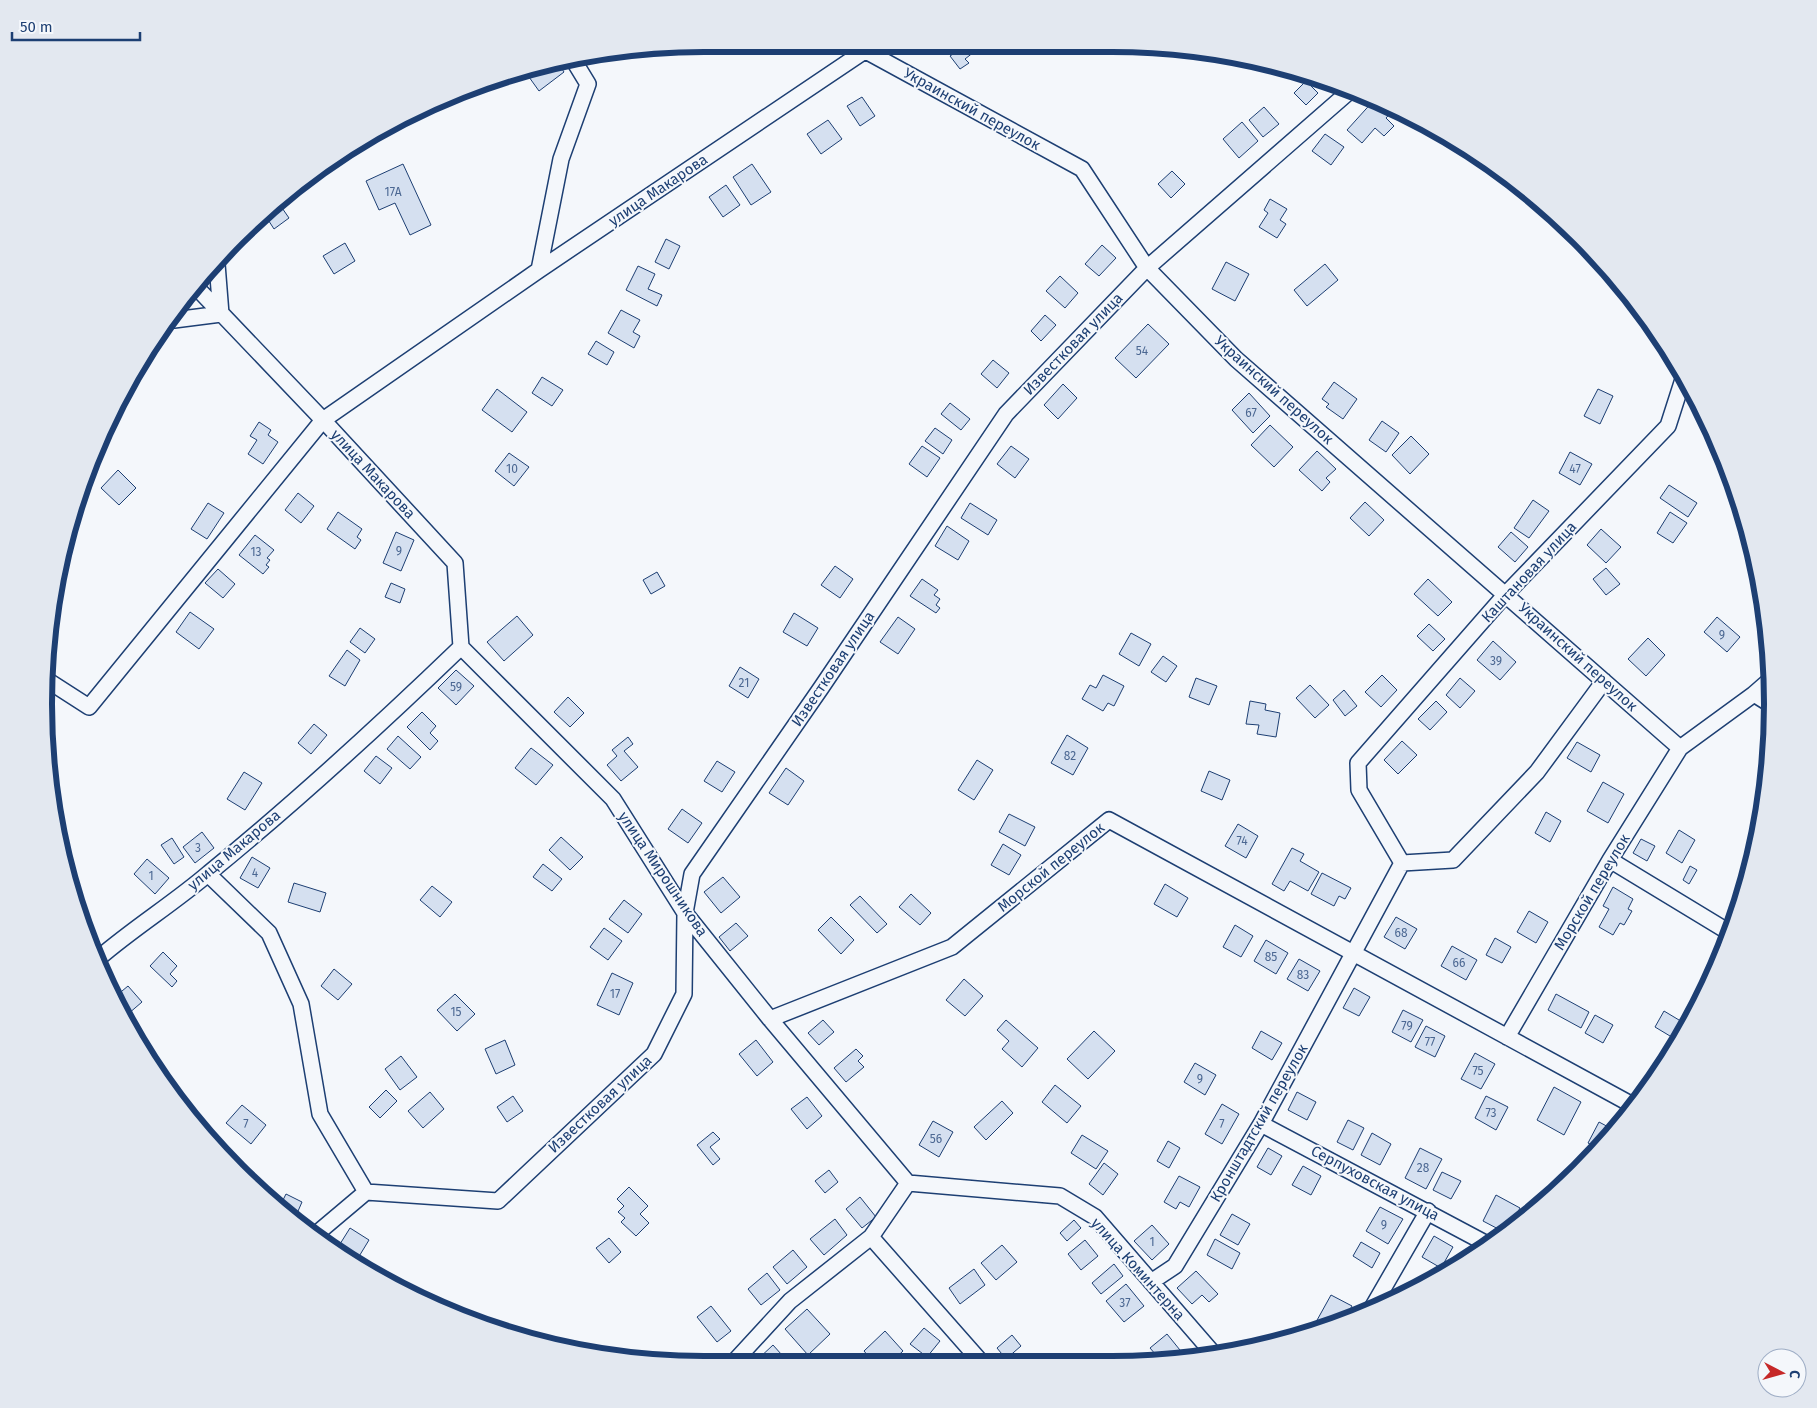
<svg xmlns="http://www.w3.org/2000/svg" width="1817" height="1408" font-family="'Fira Sans',sans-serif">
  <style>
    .building { fill: #d5e0f0; stroke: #1d3f73 }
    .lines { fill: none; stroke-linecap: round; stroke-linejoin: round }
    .minor-casing { stroke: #1d3f73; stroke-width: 18 }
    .minor { stroke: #f4f7fb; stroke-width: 15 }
    .labels { text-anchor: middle; stroke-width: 4; stroke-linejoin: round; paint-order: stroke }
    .number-label { font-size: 12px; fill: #4b6792 }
    .street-label { font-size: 15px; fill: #1d3f73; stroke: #f4f7fb }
    .rim { fill: none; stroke: #1d3f73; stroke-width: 6 }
  </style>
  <rect width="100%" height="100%" fill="#f4f7fb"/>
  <path class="building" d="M950,45H977L979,48L965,59L969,63L960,69L950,56L956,52Z
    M558,63L564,72L539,91L524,70L533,66Z
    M1306,81L1318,93L1306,105L1294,93Z
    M862,97L875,116L860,126L847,106Z
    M1375,99L1395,108L1386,118L1394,126L1384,136L1375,128L1362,143L1347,130Z
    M1264,107L1279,124L1263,137L1249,120Z
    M828,120L842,139L821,154L807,134Z
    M1242,122L1258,141L1239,158L1223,139Z
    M1325,134L1344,147L1331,165L1312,151Z
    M403,164L431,225L410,235L395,203L379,210L366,181Z
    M752,164L771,192L751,205L733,177Z
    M1172,171L1185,184L1171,198L1158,184Z
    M726,185L740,205L723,217L709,197Z
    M1270,199L1287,209L1280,220L1286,224L1277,238L1259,227L1268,213L1264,210Z
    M280,205L289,218L274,229L265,215Z
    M666,239L680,246L669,269L655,262Z
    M345,243L355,261L334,274L323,256Z
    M1102,245L1116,258L1099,276L1085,264Z
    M1226,262L1249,274L1235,301L1212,289Z
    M1325,264L1338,280L1307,306L1294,290Z
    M638,266L655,274L648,289L662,295L657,306L626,290Z
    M1060,276L1078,293L1065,308L1046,291Z
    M621,310L640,320L633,332L640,336L634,348L608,333Z
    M1045,315L1056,325L1041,341L1031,331Z
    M1148,324L1169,344L1136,378L1115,358Z
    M596,341L614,352L607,365L588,354Z
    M993,360L1009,373L997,388L981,374Z
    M542,377L563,390L552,406L532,393Z
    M1334,382L1357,399L1343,419L1326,407L1329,404L1322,399Z
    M1063,384L1077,398L1058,419L1044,405Z
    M497,389L527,412L512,432L482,410Z
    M1598,389L1613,396L1600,424L1584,416Z
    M1249,393L1270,416L1253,433L1232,410Z
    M950,403L970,419L961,430L941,414Z
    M1382,421L1399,433L1386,452L1369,440Z
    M259,422L271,430L268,435L278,442L263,464L248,454L257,440L250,436Z
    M1270,425L1293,447L1274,467L1251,445Z
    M935,428L952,440L943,454L925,441Z
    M1411,436L1429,454L1410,474L1392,455Z
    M922,446L940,458L927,477L909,464Z
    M1011,446L1029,459L1015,478L997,464Z
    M1317,451L1336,469L1326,478L1330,482L1322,491L1299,470Z
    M1570,452L1592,464L1580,485L1559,473Z
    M509,453L529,467L514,486L495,471Z
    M118,470L136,488L119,505L101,488Z
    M1669,485L1697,503L1688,517L1660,498Z
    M298,493L314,506L301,523L285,510Z
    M1533,500L1549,511L1529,538L1514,528Z
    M1365,502L1384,520L1369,536L1350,518Z
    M208,503L224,513L207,539L191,529Z
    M970,503L997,520L988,535L961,518Z
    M338,512L362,529L357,537L361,540L355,549L327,529Z
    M1670,512L1687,523L1673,543L1657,533Z
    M947,526L969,541L958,560L935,546Z
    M1601,529L1621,547L1606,563L1587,545Z
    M396,532L414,540L401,571L383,563Z
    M1511,532L1528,547L1515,562L1498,547Z
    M255,535L274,550L267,558L270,560L266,565L269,567L263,574L239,555Z
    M835,566L853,579L840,598L821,585Z
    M1606,568L1620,584L1606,595L1593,579Z
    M218,569L235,584L223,598L205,583Z
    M657,572L665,586L651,594L643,580Z
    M922,579L938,590L934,595L940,599L936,605L940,608L936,613L910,596Z
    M1428,579L1452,602L1438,616L1414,594Z
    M391,583L405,589L400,603L385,597Z
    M190,612L214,629L199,649L176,632Z
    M794,613L818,628L807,646L783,632Z
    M517,616L533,635L504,661L487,642Z
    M898,617L915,629L898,654L880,642Z
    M1717,617L1740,637L1727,652L1704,632Z
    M1429,624L1445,639L1433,651L1417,636Z
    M360,628L375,639L365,653L350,642Z
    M1131,633L1151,644L1139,666L1119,654Z
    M1648,638L1665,655L1646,676L1628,659Z
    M1493,641L1516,662L1500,680L1477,660Z
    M347,650L360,660L345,686L329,676Z
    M1163,656L1177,666L1166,682L1151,672Z
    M740,667L759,679L748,698L729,686Z
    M456,670L474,686L456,705L438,688Z
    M1103,675L1124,686L1114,706L1108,703L1103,711L1082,699L1090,685L1096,688Z
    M1382,675L1397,690L1381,707L1365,692Z
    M1196,678L1217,686L1209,705L1189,697Z
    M1460,678L1475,691L1460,708L1446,695Z
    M1310,685L1329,705L1315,718L1296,698Z
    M1344,690L1357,706L1345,716L1333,700Z
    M568,697L584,713L570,727L554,712Z
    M1250,701L1266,704L1265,710L1280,713L1276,737L1257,734L1259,725L1246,724Z
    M1436,701L1447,712L1430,730L1418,719Z
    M422,712L436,726L430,733L438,741L430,750L407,727Z
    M314,724L327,735L311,754L298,743Z
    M1067,735L1088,748L1073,775L1051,763Z
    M398,736L421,757L410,769L387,749Z
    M628,737L633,744L624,751L638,767L621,781L607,765L617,756L612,750Z
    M1402,741L1417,755L1398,774L1384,760Z
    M1577,742L1600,755L1591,772L1567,758Z
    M531,748L553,765L536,785L515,768Z
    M376,756L392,768L380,784L364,771Z
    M977,760L993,770L974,800L958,790Z
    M717,761L735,772L722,792L704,781Z
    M786,768L804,781L788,805L769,793Z
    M1209,771L1230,780L1222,800L1201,791Z
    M244,772L262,783L245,810L227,799Z
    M1603,782L1624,794L1608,823L1587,811Z
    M682,809L702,823L688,843L668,829Z
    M1546,812L1561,821L1550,842L1535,833Z
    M1009,814L1035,827L1025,846L999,832Z
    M1238,824L1258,836L1246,858L1225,846Z
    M1679,830L1695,840L1682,863L1666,853Z
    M202,832L214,848L195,863L183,847Z
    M561,837L583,857L570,870L549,850Z
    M172,838L184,857L174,864L161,845Z
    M1641,839L1655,846L1647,861L1633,853Z
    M1003,844L1021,855L1009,875L991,865Z
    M1292,848L1304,854L1300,861L1319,872L1308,891L1290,881L1284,891L1272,884Z
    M252,857L270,868L258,888L240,878Z
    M147,859L169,878L155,894L134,874Z
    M543,864L562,879L552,891L533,877Z
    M1690,866L1697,870L1689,884L1683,880Z
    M1322,873L1351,888L1345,899L1339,896L1334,906L1311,894Z
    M723,877L740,897L721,913L704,892Z
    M294,883L326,893L320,912L288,902Z
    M1165,884L1188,898L1177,917L1154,904Z
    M432,886L452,902L440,917L420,900Z
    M1613,887L1633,899L1628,909L1632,911L1624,925L1620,923L1613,935L1599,927L1609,909L1603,906Z
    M911,894L931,913L920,925L899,907Z
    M860,896L887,924L877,933L850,905Z
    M624,900L642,914L628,933L609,919Z
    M1529,911L1548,922L1536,943L1517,932Z
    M831,917L854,940L841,954L818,930Z
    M1396,917L1417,929L1405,949L1384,937Z
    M736,923L748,936L730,951L719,937Z
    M1235,925L1253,936L1241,957L1223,947Z
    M604,928L622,941L608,960L590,947Z
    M1495,938L1511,947L1502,963L1486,955Z
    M1266,940L1288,953L1276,974L1254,961Z
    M1452,946L1477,960L1466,980L1441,966Z
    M163,952L177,966L170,974L177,981L172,987L150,966Z
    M1299,959L1320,971L1308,991L1287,979Z
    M334,969L352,984L338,1000L321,986Z
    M612,973L633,983L619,1015L597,1005Z
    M964,979L983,996L965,1016L946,1000Z
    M128,986L142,1002L128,1014L116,996Z
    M1354,988L1370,997L1359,1016L1343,1008Z
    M455,994L475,1014L457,1031L437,1010Z
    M1556,994L1589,1012L1581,1028L1548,1010Z
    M1403,1010L1423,1020L1411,1042L1392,1032Z
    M1664,1011L1684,1023L1675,1039L1655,1027Z
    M1595,1015L1613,1025L1603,1043L1585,1033Z
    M823,1020L834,1032L819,1045L808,1033Z
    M1006,1020L1038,1048L1022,1067L1002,1049L1009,1041L997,1030Z
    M1426,1026L1445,1036L1435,1057L1415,1047Z
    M1094,1031L1115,1051L1088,1079L1067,1059Z
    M1261,1031L1282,1043L1272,1060L1252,1048Z
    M505,1040L515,1065L496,1074L485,1049Z
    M756,1040L773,1062L757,1076L739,1054Z
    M856,1049L863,1056L858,1061L864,1067L846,1082L834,1068Z
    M1475,1053L1495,1064L1481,1089L1461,1079Z
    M401,1056L417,1077L400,1090L385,1069Z
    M1195,1063L1216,1075L1205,1095L1184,1082Z
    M1055,1085L1081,1106L1067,1123L1042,1102Z
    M1554,1087L1581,1102L1564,1135L1537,1120Z
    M386,1090L397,1101L380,1118L369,1107Z
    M430,1092L444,1109L423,1128L408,1111Z
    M1297,1092L1316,1102L1307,1120L1288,1110Z
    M513,1096L523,1111L507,1122L497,1107Z
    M1486,1096L1508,1107L1496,1130L1475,1118Z
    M807,1097L822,1116L807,1129L791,1109Z
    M1002,1101L1013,1113L986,1140L974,1127Z
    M1222,1104L1239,1114L1222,1144L1205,1134Z
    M242,1105L266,1125L251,1144L226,1123Z
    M1348,1120L1364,1128L1353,1150L1337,1142Z
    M933,1121L953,1132L939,1157L919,1145Z
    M1599,1122L1614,1130L1597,1148L1588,1143Z
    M713,1132L720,1139L710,1147L720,1159L713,1165L697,1145Z
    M1372,1133L1391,1144L1380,1165L1361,1155Z
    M1082,1135L1108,1151L1096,1169L1071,1153Z
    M1168,1141L1180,1148L1169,1168L1157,1161Z
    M1268,1148L1282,1156L1271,1175L1257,1167Z
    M1420,1148L1442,1159L1426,1189L1405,1178Z
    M1104,1163L1118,1174L1103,1195L1089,1184Z
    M1303,1166L1321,1176L1311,1195L1292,1185Z
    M829,1170L838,1182L825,1193L815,1181Z
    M1442,1172L1461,1181L1451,1199L1433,1190Z
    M1179,1176L1200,1187L1189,1207L1180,1202L1176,1209L1164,1202Z
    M629,1187L648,1206L640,1214L649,1223L636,1236L621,1222L625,1218L618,1212L624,1206L617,1199Z
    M286,1194L302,1202L295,1218L280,1206Z
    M1496,1195L1520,1208L1510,1228L1504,1232L1483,1221Z
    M860,1197L876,1217L862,1228L846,1209Z
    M1380,1207L1403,1219L1388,1244L1366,1231Z
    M1232,1214L1250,1224L1238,1245L1220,1235Z
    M835,1219L847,1235L824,1255L810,1239Z
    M1074,1220L1081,1228L1067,1241L1060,1233Z
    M1152,1225L1169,1244L1152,1260L1134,1241Z
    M350,1228L369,1240L355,1263L335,1252Z
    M1434,1236L1453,1247L1441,1268L1422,1257Z
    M609,1238L621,1252L609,1263L596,1248Z
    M1215,1239L1240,1253L1232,1269L1207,1255Z
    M1085,1240L1098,1256L1081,1270L1068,1254Z
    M1361,1242L1380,1253L1372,1268L1353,1256Z
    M1002,1245L1017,1262L996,1280L981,1263Z
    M793,1250L807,1267L787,1284L773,1267Z
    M1114,1264L1123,1276L1101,1294L1092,1283Z
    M974,1269L985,1285L960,1304L949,1288Z
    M1196,1271L1218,1294L1209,1302L1202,1295L1192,1304L1177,1288Z
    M767,1273L780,1290L761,1305L748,1289Z
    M1126,1284L1144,1306L1124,1322L1106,1301Z
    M1331,1295L1352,1306L1344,1321L1327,1329L1316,1322Z
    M711,1306L731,1331L717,1342L697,1317Z
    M807,1309L830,1334L808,1355L785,1329Z
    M924,1328L940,1341L927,1357L910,1344Z
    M885,1331L903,1351L889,1364H875L864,1351Z
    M1167,1334L1184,1355L1162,1362L1150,1348Z
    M1012,1335L1021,1346L1006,1359L997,1348Z
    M773,1345L790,1364H760L757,1360Z
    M941,1355L949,1363L932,1364Z"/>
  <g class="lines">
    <g class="minor-casing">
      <path id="minor" d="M864,50L1082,169L1147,268L1236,359L1680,748
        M539,270L561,159L588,84L574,61
        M174,320L221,314L217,264
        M461,647L455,563L323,420L539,270L872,46
        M461,647L613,799L685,913L770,1019L908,1183
        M47,680L89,707L323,420L198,289
        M1754,694L1770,680
        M1610,860L1727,931
        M1402,863L1359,790L1358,763L1506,594L1668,426L1685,373
        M208,874L269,933L301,1004L320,1114L366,1192L498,1201L654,1054L684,994L685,913L692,874L821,688L1006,414L1147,268L1351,90
        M100,957C135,927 174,903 209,873C296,802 380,725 461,647
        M770,1019L952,947L1109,820L1636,1107
        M1507,1037L1610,860L1680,748L1754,694L1770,704
        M1261,1124L1487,1244
        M908,1183L1060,1196L1095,1217L1212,1352
        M315,1235L366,1192
        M871,1237L982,1363
        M1151,1282L1175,1266L1261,1124L1402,863L1453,860L1537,772L1604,681
        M1372,1308L1428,1211
        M732,1364L790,1301L871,1237L908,1183"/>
    </g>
    <use href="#minor" class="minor"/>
  </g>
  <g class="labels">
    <g class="number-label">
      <text x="393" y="196">17А</text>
      <text x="1142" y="355">54</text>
      <text x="1251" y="417">67</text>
      <text x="512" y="473">10</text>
      <text x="1575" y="473">47</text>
      <text x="399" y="555">9</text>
      <text x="256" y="556">13</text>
      <text x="1722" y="639">9</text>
      <text x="1496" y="665">39</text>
      <text x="744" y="687">21</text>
      <text x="456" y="691">59</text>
      <text x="1070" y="760">82</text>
      <text x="1242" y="845">74</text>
      <text x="198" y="852">3</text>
      <text x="255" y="877">4</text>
      <text x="151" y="880">1</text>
      <text x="1401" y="937">68</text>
      <text x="1271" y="961">85</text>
      <text x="1459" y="967">66</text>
      <text x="1303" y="979">83</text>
      <text x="615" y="998">17</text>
      <text x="456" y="1016">15</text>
      <text x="1407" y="1030">79</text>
      <text x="1430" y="1046">77</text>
      <text x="1478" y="1075">75</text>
      <text x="1200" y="1083">9</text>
      <text x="1491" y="1117">73</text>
      <text x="246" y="1128">7</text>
      <text x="1222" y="1128">7</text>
      <text x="936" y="1143">56</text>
      <text x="1423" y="1172">28</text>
      <text x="1384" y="1229">9</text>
      <text x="1152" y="1246">1</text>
      <text x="1125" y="1307">37</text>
    </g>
    <g class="street-label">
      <text transform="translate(972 109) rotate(29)" y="5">Украинский переулок</text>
      <text transform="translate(658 190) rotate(-34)" y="5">улица Макарова</text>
      <text transform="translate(1073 344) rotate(-46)" y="5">Известковая улица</text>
      <text transform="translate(1274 390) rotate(42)" y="5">Украинский переулок</text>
      <text transform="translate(373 474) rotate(47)" y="5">улица Макарова</text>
      <text transform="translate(1529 572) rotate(-47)" y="5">Каштановая улица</text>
      <text transform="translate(1578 657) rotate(42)" y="5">Украинский переулок</text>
      <text transform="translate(833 669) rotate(-56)" y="5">Известковая улица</text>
      <text transform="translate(234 850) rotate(-40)" y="5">улица Макарова</text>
      <text transform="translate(1051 867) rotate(-39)" y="5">Морской переулок</text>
      <text transform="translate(663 874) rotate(56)" y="5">улица Мирошникова</text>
      <text transform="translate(1592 892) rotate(-59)" y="5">Морской переулок</text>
      <text transform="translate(600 1104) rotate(-43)" y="5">Известковая улица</text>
      <text transform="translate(1259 1123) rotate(-60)" y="5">Кронштадтский переулок</text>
      <text transform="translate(1375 1183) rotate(28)" y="5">Серпуховская улица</text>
      <text transform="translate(1138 1269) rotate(48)" y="5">улица Коминтерна</text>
    </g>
  </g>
  <path d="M0 0H1817V1408H0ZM704 52H1112A652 652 0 0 1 1764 704V704A652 652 0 0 1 1112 1356H704A652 652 0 0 1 52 704V704A652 652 0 0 1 704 52Z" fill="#e3e8f0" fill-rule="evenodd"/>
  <path class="rim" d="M704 52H1112A652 652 0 0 1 1764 704V704A652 652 0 0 1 1112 1356H704A652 652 0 0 1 52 704V704A652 652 0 0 1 704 52Z"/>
  <g transform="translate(1782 1373) rotate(96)"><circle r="24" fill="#f4f7fb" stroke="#9eadc5"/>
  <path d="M0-4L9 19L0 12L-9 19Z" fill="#c62828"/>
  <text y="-8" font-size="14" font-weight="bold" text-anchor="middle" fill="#1d3f73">С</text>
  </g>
  <path d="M12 32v8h128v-8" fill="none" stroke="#1d3f73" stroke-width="2.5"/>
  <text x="20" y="32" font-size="15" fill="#1d3f73" stroke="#f4f7fb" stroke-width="4" paint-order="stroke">50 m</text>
</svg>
